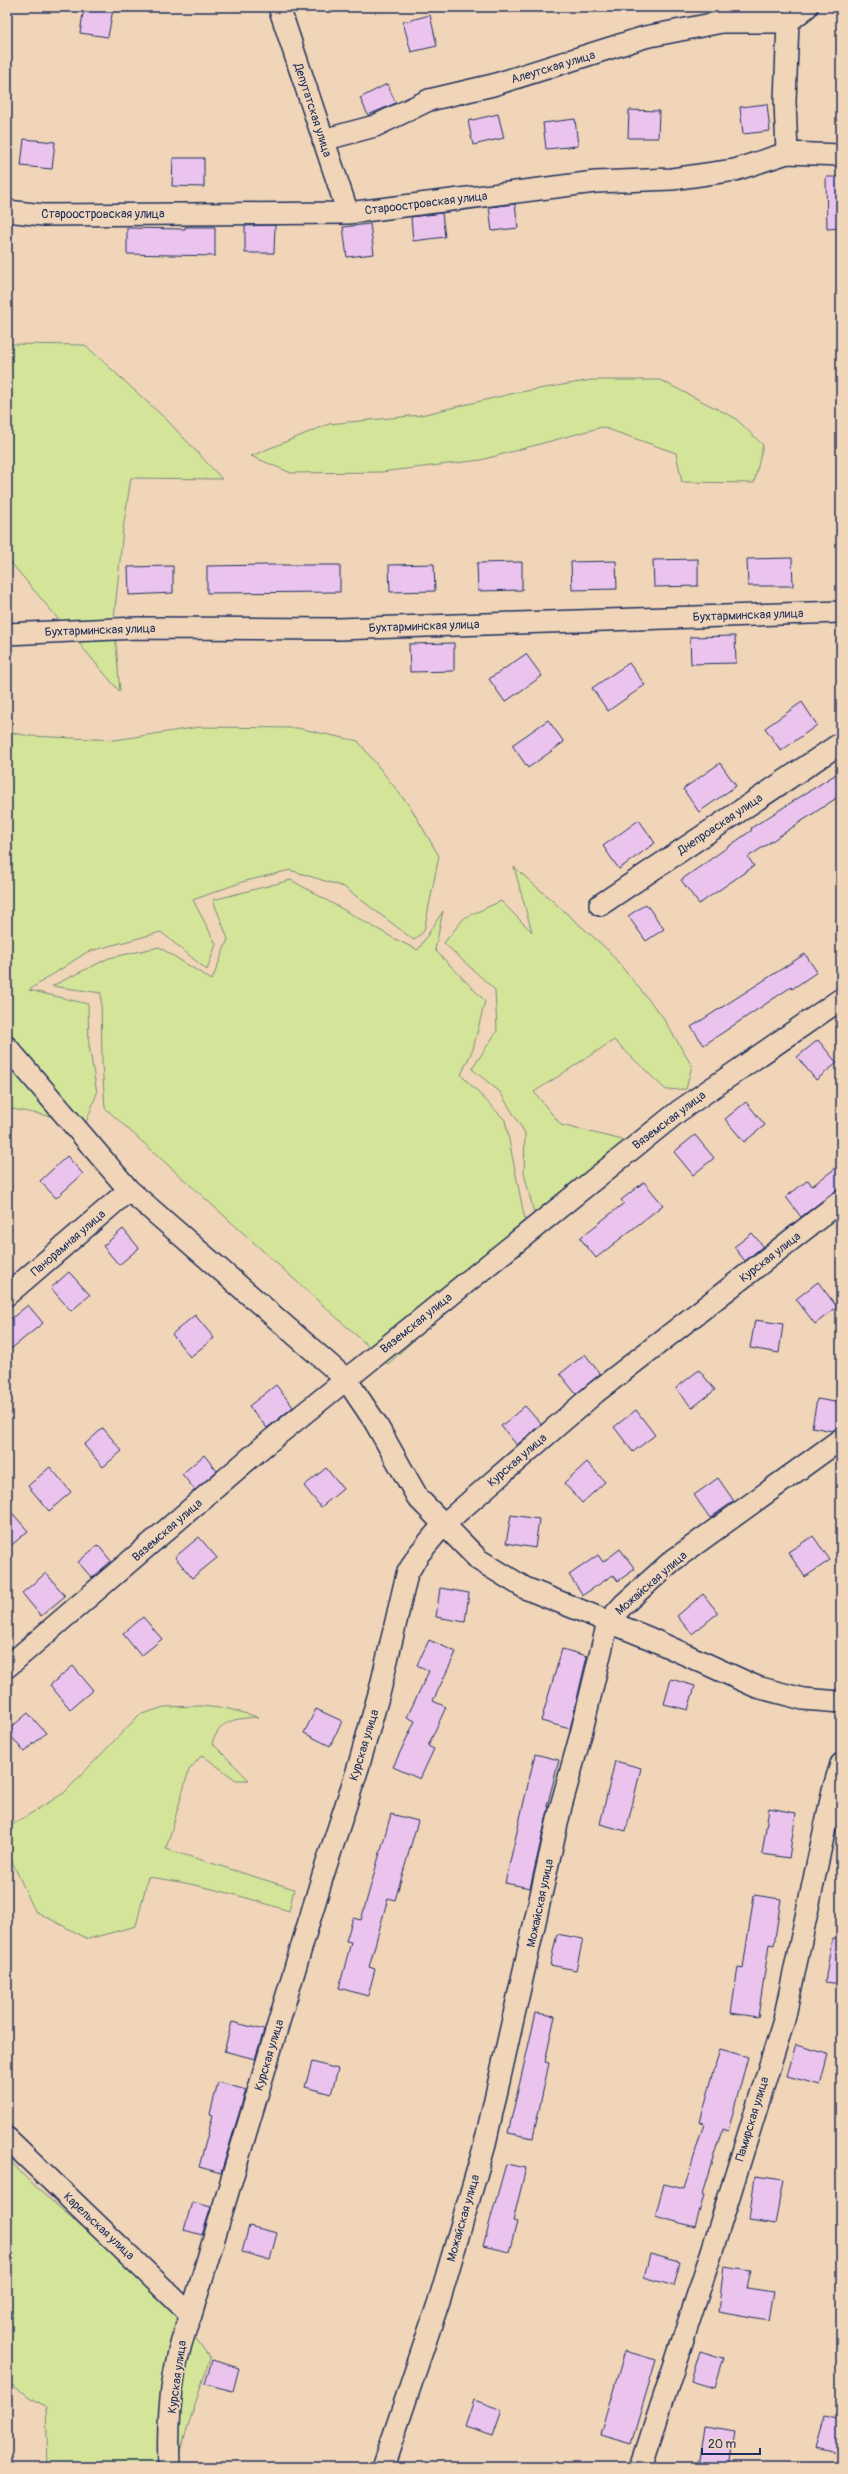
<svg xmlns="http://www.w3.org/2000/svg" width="848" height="2474" font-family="Pangolin,sans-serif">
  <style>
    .green { fill: #d4e599; stroke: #788a7c }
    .building { fill: #ebc4ed; stroke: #1b2f5e }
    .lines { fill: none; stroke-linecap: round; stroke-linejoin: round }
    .minor-casing { stroke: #1b2f5e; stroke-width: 24 }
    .minor { stroke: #f1d5b8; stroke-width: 21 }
    .labels { text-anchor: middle; stroke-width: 3.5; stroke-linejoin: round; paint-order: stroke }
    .street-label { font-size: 12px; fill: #1b2f5e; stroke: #f1d5b8 }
  </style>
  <rect width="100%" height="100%" fill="#f1d5b8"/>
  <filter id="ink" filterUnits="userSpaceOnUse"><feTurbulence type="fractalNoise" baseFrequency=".025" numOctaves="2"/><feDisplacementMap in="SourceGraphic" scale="8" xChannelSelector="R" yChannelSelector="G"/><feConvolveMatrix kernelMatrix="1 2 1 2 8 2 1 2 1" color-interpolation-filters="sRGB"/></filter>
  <g filter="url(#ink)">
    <path class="green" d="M7,344L85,345L168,421L222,479L131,478L123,529L114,620L120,692L7,558Z
      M592,380H660L735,418L763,445L754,483L682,482L676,453L602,427L481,460L381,472L291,473L251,456L329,424L421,415L515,393Z
      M199,727L297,728L358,741L411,808L439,856L424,931L414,940L344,887L290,870L242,882L193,900L216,944L207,970L161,932L87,952L29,990L88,1004L89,1045L97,1093L86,1123L7,1108V732L30,736L115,740Z
      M514,867L608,950L662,1016L692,1066L686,1089L666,1090L614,1040L534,1092L561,1125L639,1144L537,1225L524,1173L525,1133L500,1092L472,1069L497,1031L495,990L444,943L464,918L501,901L532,932Z
      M291,880L395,939L418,950L443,911L435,950L485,1001L473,1049L461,1075L505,1120L527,1230L512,1249L388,1364L105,1108L102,1063L101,993L52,986L109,958L159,947L212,980L228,939L213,900Z
      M201,1706L229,1709L258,1717C234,1719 221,1719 212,1743L249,1780H236L202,1755L189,1770L166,1849L294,1889L289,1911C243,1896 196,1883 148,1877L136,1926L88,1939L35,1911L8,1853L7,1828L64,1793L139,1715L164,1707Z
      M7,2158L35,2187L165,2296L210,2358L178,2457L179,2467H51L48,2464L46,2407L7,2382Z"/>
    <path class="building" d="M84,7L113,9L108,37L80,33Z
      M430,15L437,46L411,52L403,22Z
      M387,84L396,103L368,115L360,98Z
      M767,104L770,131L743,134L740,107Z
      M629,110L659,111L658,138H628Z
      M498,114L504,138L473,145L468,121Z
      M575,119L578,146L546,149L543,123Z
      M24,139L55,142L52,169L21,166Z
      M173,158H204V187L172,186Z
      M826,177H841V228L827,229Z
      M515,204L518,228L492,231L489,207Z
      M442,213L445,237L413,241L411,217Z
      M370,224L374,254L347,257L343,227Z
      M275,225L274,253H245V226Z
      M185,227H215V256L127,254V228L185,229Z
      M792,558L793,586H748L747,559Z
      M698,559V586L654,587L653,560Z
      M616,561L617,589L572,590L571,562Z
      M522,562V590L478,591L477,563Z
      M434,564L435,591L390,592L389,565Z
      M267,565H340V592L207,593V566Z
      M173,566V593L129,595L128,567Z
      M735,636L736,663L691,664L690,637Z
      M454,643V671L410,672L409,644Z
      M526,654L542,676L505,702L489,679Z
      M629,663L645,685L608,711L592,688Z
      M802,702L817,725L781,751L765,728Z
      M548,720L564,742L528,768L512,745Z
      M720,763L736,786L699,812L683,789Z
      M841,771V795L748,857L754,866L699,904L681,880L752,830L751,828Z
      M639,820L655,843L619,869L603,846Z
      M646,904L664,929L646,941L628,916Z
      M805,954L817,972L792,989L791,987L704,1045L691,1027Z
      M818,1040L837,1063L816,1080L797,1057Z
      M746,1102L765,1125L744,1142L725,1119Z
      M695,1135L714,1158L693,1175L674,1152Z
      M67,1156L83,1174L56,1198L40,1181Z
      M841,1164V1189L834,1192L801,1217L786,1197L808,1180L812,1186Z
      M644,1182L663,1205L596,1258L580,1238L624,1203L621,1200Z
      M123,1229L139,1248L119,1265L103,1246Z
      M752,1233L763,1246L745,1261L734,1247Z
      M69,1272L90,1295L71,1311L51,1288Z
      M818,1282L837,1307L815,1324L796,1299Z
      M28,1305L43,1323L7,1352V1322Z
      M195,1315L214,1338L190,1357L172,1334Z
      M755,1320L783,1324L779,1353L750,1348Z
      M585,1354L600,1374L576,1394L560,1374Z
      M699,1370L715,1390L692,1408L676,1388Z
      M276,1385L293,1407L267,1428L249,1406Z
      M817,1399L841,1403V1427L832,1431L812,1427Z
      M525,1406L541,1424L517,1445L501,1426Z
      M636,1410L655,1435L633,1452L614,1427Z
      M103,1428L122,1451L103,1467L84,1445Z
      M204,1455L217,1471L195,1490L182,1474Z
      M587,1462L605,1482L582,1503L564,1483Z
      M50,1467L71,1492L49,1511L28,1486Z
      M326,1468L343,1489L321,1507L304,1486Z
      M718,1478L734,1501L710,1518L694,1495Z
      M7,1507L28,1531L7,1549Z
      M511,1515L539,1519L535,1548L506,1543Z
      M813,1536L830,1560L805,1577L788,1552Z
      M199,1537L217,1558L192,1578L175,1557Z
      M98,1545L111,1561L92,1578L78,1562Z
      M620,1549L635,1569L618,1581L613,1575L583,1595L569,1575L598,1555L603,1562Z
      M46,1573L65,1596L41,1616L22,1593Z
      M440,1588L469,1593L465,1622L436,1617Z
      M703,1594L718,1613L692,1634L677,1616Z
      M143,1617L162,1639L141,1656L123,1634Z
      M429,1640L456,1652L433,1701L446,1707L428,1746L434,1749L420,1779L393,1767L415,1721L407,1717L429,1671L417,1665Z
      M562,1649L587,1656L570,1729L541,1721Z
      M73,1666L93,1690L70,1709L50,1685Z
      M671,1679L695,1686L688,1710L664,1704Z
      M316,1709L342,1721L330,1746L304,1733Z
      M28,1713L46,1733L24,1752L7,1731Z
      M535,1754L559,1760L547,1806H549L530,1888L505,1883Z
      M615,1761L641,1768L626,1831L600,1824Z
      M769,1808L796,1813L789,1858L762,1854Z
      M391,1814L418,1821L395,1900L388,1898L369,1967L375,1969L368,1996L339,1988L351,1942L346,1941L353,1918L361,1920Z
      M754,1895L781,1899L774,1945L769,1944L758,2017L731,2013L738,1967L743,1968Z
      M557,1934L583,1939L576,1970L550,1965Z
      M832,1938H841V1984L825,1982Z
      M536,2013L555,2016L545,2062L549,2063L533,2138L508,2133Z
      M232,2022L264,2030L255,2059L224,2051Z
      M796,2045L828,2054L820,2085L787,2076Z
      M720,2049L748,2057L728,2131L722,2129L702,2194L704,2195L695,2227L655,2216L664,2184L684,2189L704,2123L700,2122Z
      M312,2062L338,2069L331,2094L305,2087Z
      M218,2082L246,2090L221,2173L199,2167L213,2115L210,2114Z
      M506,2164L526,2168L513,2221L517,2222L509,2252L483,2246Z
      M755,2176L783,2180L775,2224L749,2220Z
      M192,2202L211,2207L202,2235L184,2230Z
      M249,2226L277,2233L270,2260L242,2252Z
      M650,2254L680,2262L674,2286L644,2277Z
      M724,2267L751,2271L747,2288L773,2292L768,2320L718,2311Z
      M625,2351L656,2360L631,2444L600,2435Z
      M700,2351L723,2358L714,2388L691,2381Z
      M212,2360L239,2368L233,2391L205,2384Z
      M474,2400L502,2410L493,2436L465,2427Z
      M825,2417L841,2421V2454L816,2448Z
      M704,2427L735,2432L729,2467H698Z"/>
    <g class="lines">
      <g class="minor-casing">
        <path id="minor" d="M279,7L348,213
          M323,140L375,126L429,100L493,85L645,37L722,22H788L807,7
          M787,153L785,101L788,22
          M7,211L43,215L348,213L595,182L672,179L735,170L787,153L841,155
          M7,634L137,628L338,629L841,612
          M600,905L841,743
          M7,1047L129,1190L346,1379L375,1422L418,1498L479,1560L525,1588L649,1638L757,1687L803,1699L841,1702
          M7,1295L129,1190
          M7,1667L265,1445L679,1111L841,999
          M7,2138L191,2315
          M169,2467C167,2417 172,2361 191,2315L323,1875L358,1768L380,1690L407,1574L418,1555L443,1525L595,1393L841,1201
          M383,2467L440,2298L484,2148L561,1806L581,1734L608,1622L624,1604L672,1561L841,1439
          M641,2467L712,2251L784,2020L833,1790L841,1764"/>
      </g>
      <use href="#minor" class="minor"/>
    </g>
  </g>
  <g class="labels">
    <g class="street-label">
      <text transform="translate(553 67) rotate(-17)" y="4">Алеутская улица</text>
      <text transform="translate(313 110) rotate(72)" y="4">Депутатская улица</text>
      <text transform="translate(426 203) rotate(-7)" y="4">Староостровская улица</text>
      <text x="103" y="218">Староостровская улица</text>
      <text transform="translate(748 615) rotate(-2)" y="4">Бухтарминская улица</text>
      <text transform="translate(424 626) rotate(-2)" y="4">Бухтарминская улица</text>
      <text transform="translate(100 630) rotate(-2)" y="4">Бухтарминская улица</text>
      <text transform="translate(720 824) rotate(-34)" y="4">Днепровская улица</text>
      <text transform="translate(669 1120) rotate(-37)" y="4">Вяземская улица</text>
      <text transform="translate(68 1243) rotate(-41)" y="4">Панорамная улица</text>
      <text transform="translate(770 1257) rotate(-38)" y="4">Курская улица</text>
      <text transform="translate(416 1323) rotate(-39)" y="4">Вяземская улица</text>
      <text transform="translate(517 1460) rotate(-41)" y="4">Курская улица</text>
      <text transform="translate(167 1530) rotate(-41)" y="4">Вяземская улица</text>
      <text transform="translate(651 1583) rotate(-41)" y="4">Можайская улица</text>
      <text transform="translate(364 1745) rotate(-73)" y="4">Курская улица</text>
      <text transform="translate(540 1903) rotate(-78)" y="4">Можайская улица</text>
      <text transform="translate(269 2055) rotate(-73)" y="4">Курская улица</text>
      <text transform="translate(752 2119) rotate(-73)" y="4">Памирская улица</text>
      <text transform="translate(463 2218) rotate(-74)" y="4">Можайская улица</text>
      <text transform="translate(99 2226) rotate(43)" y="4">Карельская улица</text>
      <text transform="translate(177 2377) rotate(-82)" y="4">Курская улица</text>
    </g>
  </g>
  <rect width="848" height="2474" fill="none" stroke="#f1d5b8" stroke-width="24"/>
  <rect x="12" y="12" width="824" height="2450" fill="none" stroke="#1b2f5e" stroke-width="1.5" filter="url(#ink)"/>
  <path d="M702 2448v6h58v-6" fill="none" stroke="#1b2f5e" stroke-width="2"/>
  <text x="708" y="2448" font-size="12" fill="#1b2f5e" stroke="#f1d5b8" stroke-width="3" paint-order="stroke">20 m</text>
</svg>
